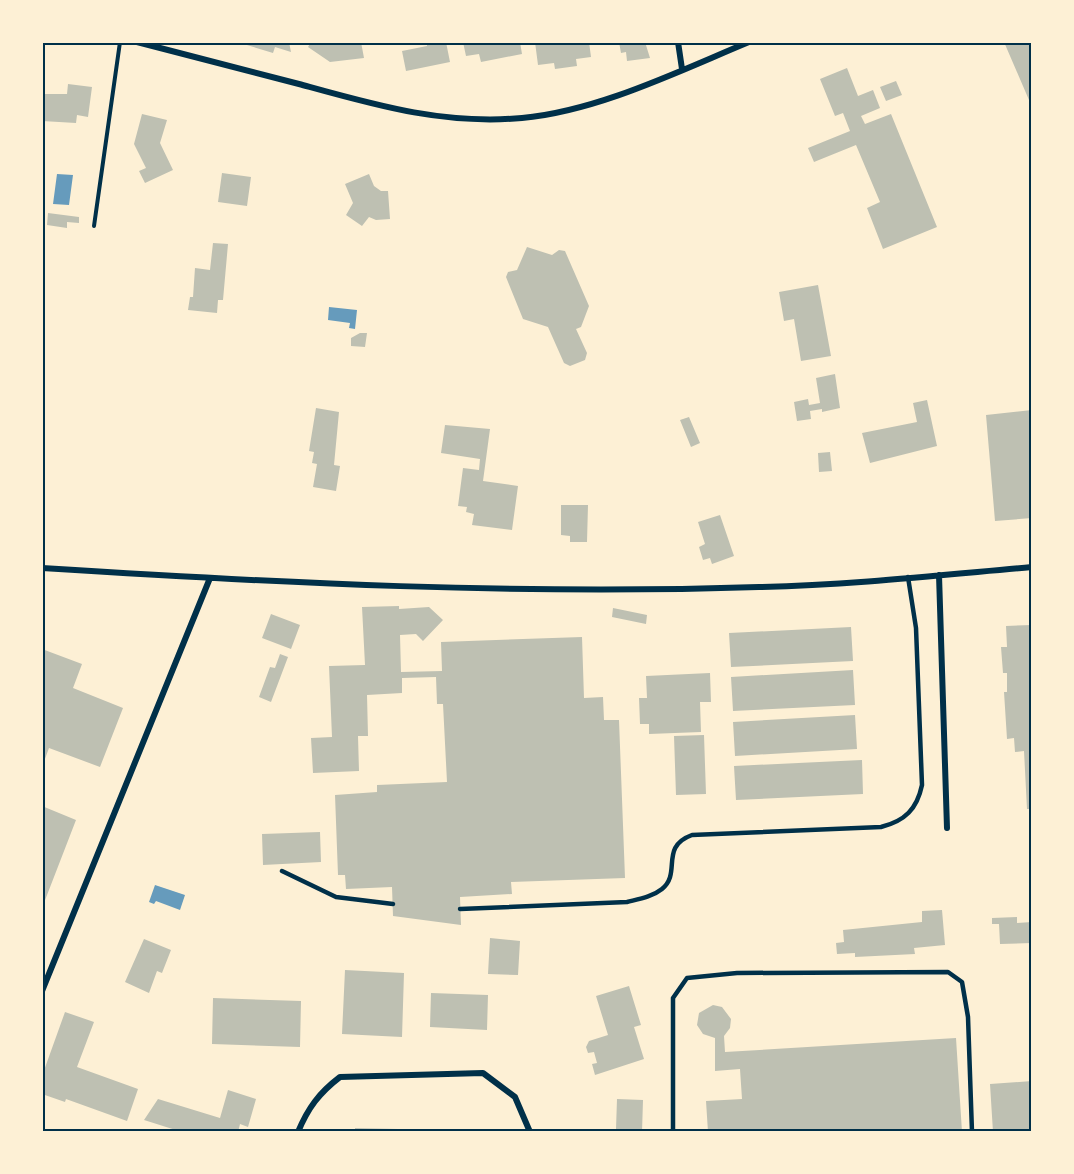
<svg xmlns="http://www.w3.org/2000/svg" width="1074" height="1174" font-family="'Space Grotesk',sans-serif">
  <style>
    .water { fill: #669bbc }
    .building { fill: #bec0b2 }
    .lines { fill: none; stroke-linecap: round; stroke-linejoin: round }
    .path { stroke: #003049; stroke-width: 4 }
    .service { stroke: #003049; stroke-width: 4.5 }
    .minor { stroke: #003049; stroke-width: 6 }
    .neatline { fill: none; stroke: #003049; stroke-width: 2 }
  </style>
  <rect width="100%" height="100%" fill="#fdf0d5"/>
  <path class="water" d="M57,174L73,175L69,205L53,204Z
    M329,307L357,310L355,329L349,328L350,323L328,320Z
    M155,885L185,895L180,910L156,901L154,904L149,902Z"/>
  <path class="building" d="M237,42H289L291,52L275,47L273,53Z
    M311,42H361L364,58L330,62L308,47Z
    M427,42H446L450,62L406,71L402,51L427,46Z
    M463,42H520L522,54L481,62L479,54L466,56Z
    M535,42H589L591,57L576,59L577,66L555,69L554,63L538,65Z
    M619,42H645L650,58L627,61L626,52L621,53Z
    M1004,42H1032V107Z
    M847,68L858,96L873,90L880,108L861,116L865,124L891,114L937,227L883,249L867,208L880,202L856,145L814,162L808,148L850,131L843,113L835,116L820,79Z
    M896,81L902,95L886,101L880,87Z
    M68,84L92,87L88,117L77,115L76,123L42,121V94H67Z
    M142,114L167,120L160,143L173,170L145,183L139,171L146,168L134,144Z
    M222,173L251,177L247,206L218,202Z
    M369,174L374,186L381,191H388L390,219L376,220L369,217L362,226L346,215L353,203L345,184Z
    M48,213L79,217V223L67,222V228L47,225Z
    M213,243L228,244L223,300H218L217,313L188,310L190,297H193L195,268L210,270Z
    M527,247L552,255L559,250L565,251L589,306L581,327L576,329L587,353L585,360L570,366L564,363L548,327L523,319L506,277L508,272L517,270Z
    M818,285L831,356L801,361L794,319L784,321L779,292Z
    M360,333H367L365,347L351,346V338Z
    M835,374L840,408L822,412V409L810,411L811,419L797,421L794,402L808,399L809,405L820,403L816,378Z
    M927,400L937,446L870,463L862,433L917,422L913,403Z
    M316,408L339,412L334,465L340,466L336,491L313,487L317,464L312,463L314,452L309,451Z
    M1032,410V518L995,521L986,415Z
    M689,417L700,443L691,447L680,420Z
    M445,425L490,429L483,481L518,486L512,530L472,525L474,514L466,512L467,507L458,506L463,468L479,470L480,459L441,453Z
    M830,452L832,471L819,472L818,453Z
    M561,505H588L587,542H570V536L561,535Z
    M720,515L734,556L712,564L710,558L703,560L699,547L705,544L698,522Z
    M399,606V609L429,607L443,620L423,641L416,634L400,635L401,672L442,671L441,642L582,637L584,698L603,697L604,720H619L625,878L511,882L512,894L460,897L461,925L393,916L392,887L346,889L345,875H338L335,795L377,792V785L447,782L443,704H437L436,677L402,678V693L367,695L368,736H358L359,771L313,773L311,738L332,737L329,666L365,665L362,607Z
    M613,608L647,615L646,624L612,617Z
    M271,614L300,625L291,649L262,638Z
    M1032,625V809H1027L1024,751L1015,752L1014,738L1007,739L1004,692H1007V673H1003L1001,647H1007L1006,626Z
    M851,627L853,661L731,667L729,633Z
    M42,649L82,664L73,688L123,708L100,767L49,748L42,767Z
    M280,654L288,657L271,702L259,697L270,667L275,668Z
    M853,670L855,705L733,711L731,677Z
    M710,673L711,702H700L701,732L649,734V724H640L639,698H647L646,676Z
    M855,715L857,749L735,756L733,722Z
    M704,735L706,794L676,795L674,736Z
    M862,760L863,794L736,800L734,766Z
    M42,806L76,820L42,908Z
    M320,832L321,862L263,865L262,834Z
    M942,910L945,945L914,948L915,954L855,957V953L837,954L836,943L844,942L843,930L922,922V911Z
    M1017,917V923L1032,922V943L1000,944L999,924H992V918Z
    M490,938L520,941L518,975L488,974Z
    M144,939L171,950L162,973L157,971L149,993L125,982Z
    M345,970L404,973L402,1037L342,1034Z
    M629,986L641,1025L634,1027L644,1059L595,1075L592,1064L597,1063L594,1052L588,1053L586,1047L589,1041L608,1035L596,996Z
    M431,993L488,995L487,1030L430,1027Z
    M213,998L301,1001L300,1047L212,1044Z
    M713,1005L722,1007L731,1019L730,1028L724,1036L725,1052L956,1038L962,1132H708L706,1101L742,1099L740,1069L715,1071V1038L703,1034L697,1025L699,1013Z
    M65,1012L94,1022L77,1067L138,1089L127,1121L66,1099L65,1102L42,1094V1076Z
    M1032,1081V1132H993L990,1084Z
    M228,1090L256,1099L248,1127L240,1124L238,1132H182L144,1120L158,1099L220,1118Z
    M617,1099L643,1100L642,1132H610V1129H616Z
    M355,1128L398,1129V1132H355Z"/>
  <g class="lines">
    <path class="path" d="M94,226L120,42"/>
    <path class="service" d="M282,871L336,897L393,904
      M460,909L627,902C639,899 652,897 662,889C682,873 659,847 692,835L881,827C905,821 917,809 922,785L916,628L908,577
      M673,1132V998L687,978L737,973L948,972L962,982L968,1017L972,1132"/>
    <path class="minor" d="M137,42C191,56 245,70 299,84C375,105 442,125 522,118C598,111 679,71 749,42
      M678,42L682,69
      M42,568C280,583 520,595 759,587C850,585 941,575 1032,567
      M939,575L947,828
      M42,991L210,578
      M298,1132C308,1108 319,1093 340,1077L483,1073L515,1097L530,1132"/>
  </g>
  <rect width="1074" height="1174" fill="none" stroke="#fdf0d5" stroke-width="87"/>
  <rect x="44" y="44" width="986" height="1086" class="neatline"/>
</svg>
